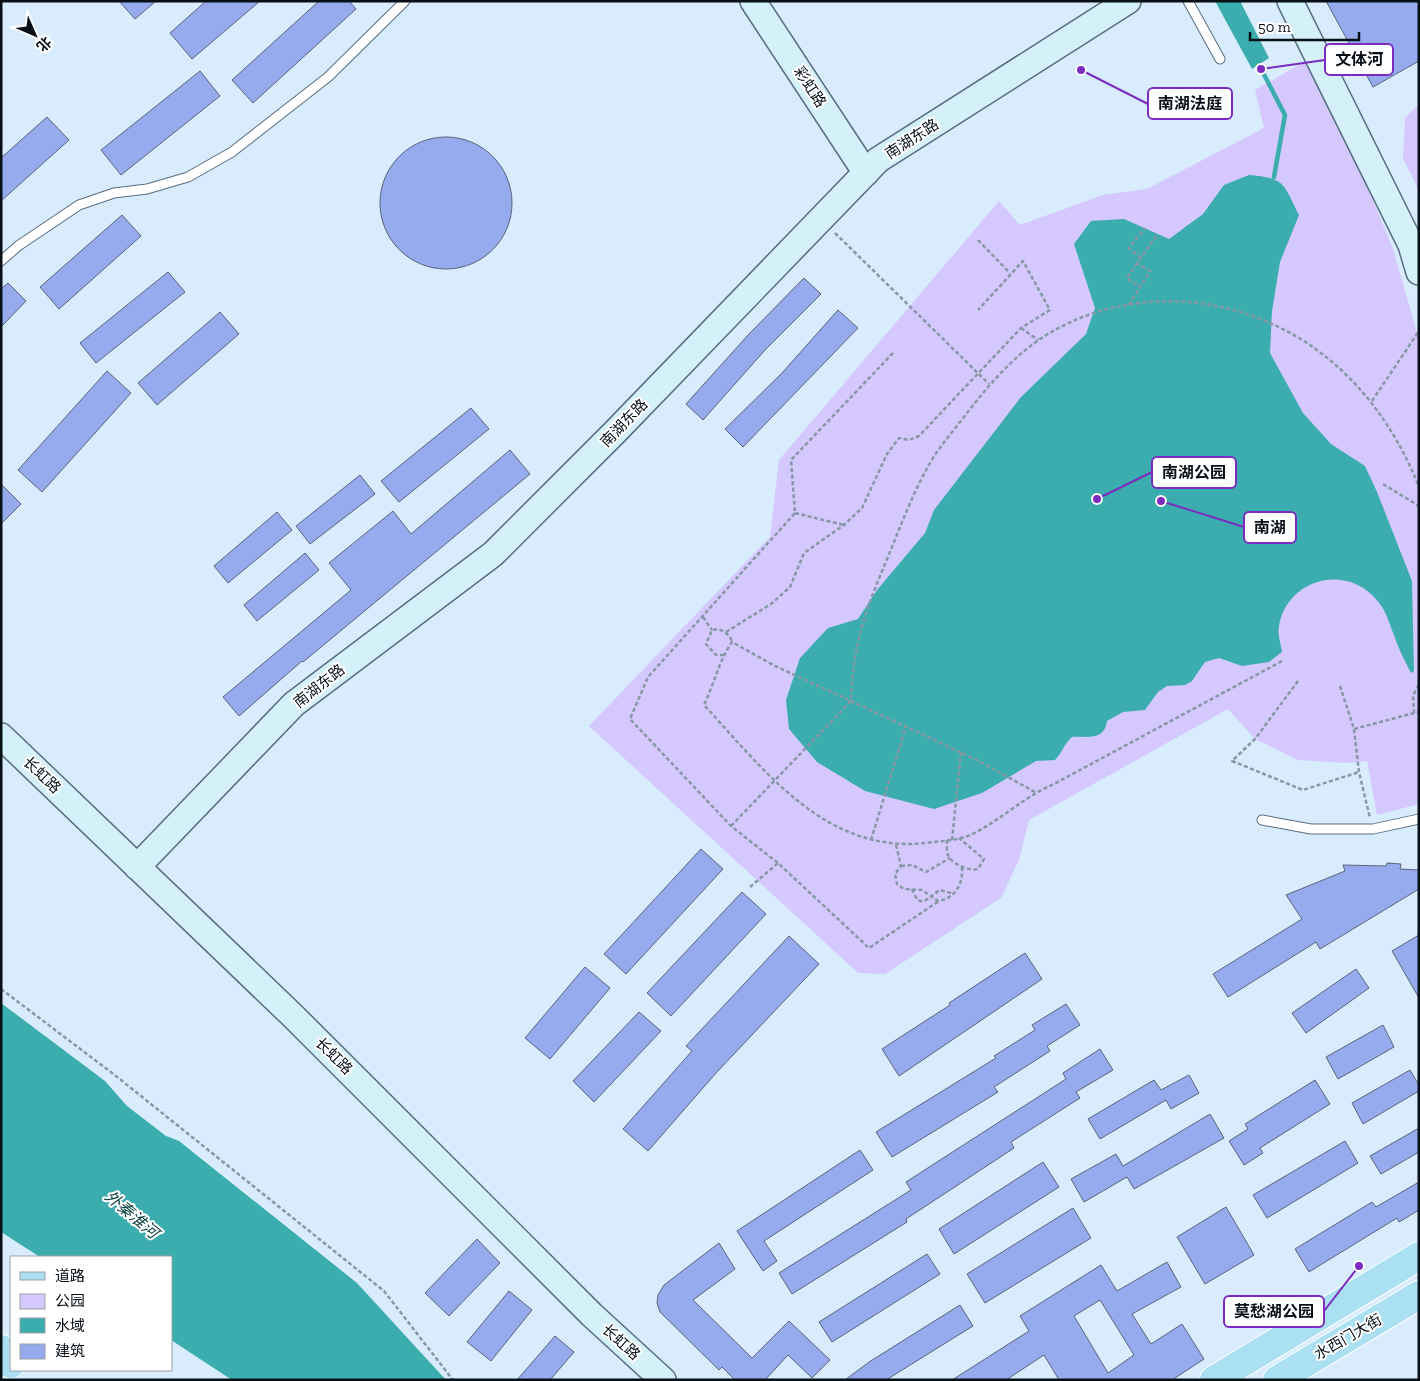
<svg xmlns="http://www.w3.org/2000/svg" width="1420" height="1381" font-family="'Zilla Slab','Noto Sans SC',serif">
  <style>
    .green { fill: #d4c8ff }
    .water { fill: #3badae }
    .lines { fill: none; stroke-linecap: round; stroke-linejoin: round }
    .stream { stroke: #3badae; stroke-width: 4.5 }
    .building { fill: #95abee; stroke: #5b637b; fill-rule: evenodd }
    .lane-casing { stroke: #576d80; stroke-width: 11 }
    .secondary-casing { stroke: #576d80; stroke-width: 28 }
    .primary-casing { stroke: #fff; stroke-width: 30 }
    .path { stroke: #8797a4; stroke-width: 2.5; stroke-dasharray: 4 2.5; stroke-linecap: butt }
    .lane { stroke: #fff; stroke-width: 9 }
    .secondary { stroke: #d4f0f8; stroke-width: 25 }
    .primary { stroke: #aae0f2; stroke-width: 28 }
    .labels { text-anchor: middle; stroke-width: 4; stroke-linejoin: round; paint-order: stroke }
    .street-label { font-size: 15px; fill: #081017; stroke: #fff }
    .water-label { font-size: 16px; font-style: italic; fill: #0e4242; stroke: #fff }
    .leader { fill: none; stroke: #7b2cbf; stroke-width: 2 }
    .callout-dot { fill: #7b2cbf; stroke: #fff; stroke-width: 2 }
    .callout { fill: #fff; stroke: #7b2cbf; stroke-width: 2 }
    .callout-label { font-size: 16px; text-anchor: middle; font-weight: bold; fill: #081017 }
  </style>
  <rect width="100%" height="100%" fill="#d8ecfd"/>
  <path class="green" d="M1306,61L1348,142L1392,246L1419,339V804L1377,815L1367,761L1346,763L1298,760L1255,739L1228,709L1029,820L1019,860L1001,898L885,974L858,973L589,726L770,537L779,460L999,201L1020,225L1103,195L1147,189L1264,128L1255,90Z
    M1419,104V191L1403,158L1405,118Z"/>
  <path class="water" d="M1215,1H1240L1269,58L1252,69Z
    M1249,175C1286,178 1283,184 1299,215L1280,262L1272,311L1270,353L1303,413L1331,444L1365,466L1377,492L1412,581L1414,671L1411,673C1405,661 1398,648 1394,635C1387,617 1386,609 1372,595C1340,564 1286,582 1279,626C1277,634 1281,644 1282,652L1269,662L1242,666L1219,658L1205,662L1192,681L1185,685L1167,686L1158,692L1145,710L1123,712L1107,721C1104,741 1088,736 1072,737C1064,744 1062,753 1055,760L1036,761L982,793L934,809L865,791L817,762L789,729L786,700L800,658L828,628L858,619L877,590L925,533L934,510L1021,397L1086,334L1095,308L1074,244L1091,221L1124,219L1169,239L1203,214L1224,185Z
    M1,1003L105,1081L127,1106L166,1136L179,1141L357,1283L446,1380H232L171,1340V1257H40L1,1232Z"/>
  <g class="lines">
    <path class="stream" d="M1257,61L1285,115L1274,177"/>
  </g>
  <path class="building" d="M119,1H156L135,19Z
    M206,1H260L192,59L170,33Z
    M319,1H349L356,9L253,103L232,80Z
    M1326,1H1419V61L1373,87Z
    M200,71L220,96L121,175L101,150Z
    M47,117L69,140L1,201V158Z
    M380 203a66 66 0 1 1 132 0a66 66 0 1 1-132 0Z
    M122,215L141,236L59,309L40,287Z
    M168,272L185,292L96,363L80,343Z
    M804,278L821,294L765,350L703,420L686,404L749,334Z
    M8,283L26,301L1,327V289Z
    M838,310L858,328L743,447L725,429L782,373Z
    M220,312L239,334L157,405L138,383Z
    M107,371L131,393L42,492L18,470Z
    M471,408L489,429L399,502L381,481Z
    M510,450L530,474L303,662L302,661L239,716L223,697L351,590L329,563L393,511L411,534Z
    M360,475L375,494L310,544L296,526Z
    M1,484L21,504L1,524Z
    M277,512L292,530L228,583L214,566Z
    M305,553L319,570L257,621L244,605Z
    M701,849L723,869L626,974L604,954Z
    M1387,863L1401,864L1400,869L1419,870V889L1320,949L1316,942L1228,997L1213,974L1302,919L1286,895L1345,871L1343,865L1386,866Z
    M742,892L766,914L671,1016L647,993Z
    M1419,935V998L1392,951Z
    M789,936L819,964L716,1073L648,1151L623,1129L692,1051L686,1046Z
    M1025,953L1042,979L899,1076L882,1049L950,1005L949,1003Z
    M585,967L610,988L550,1059L525,1038Z
    M1356,969L1369,988L1306,1033L1292,1013Z
    M1066,1004L1080,1025L1047,1046L1050,1051L994,1087L998,1092L892,1157L876,1132L996,1058L994,1056L1035,1030L1032,1025Z
    M639,1012L661,1031L594,1102L573,1081Z
    M1383,1025L1394,1047L1338,1079L1326,1057Z
    M1100,1049L1113,1070L1076,1092L1080,1098L1011,1142L1014,1148L906,1219L907,1222L792,1294L779,1273L911,1190L906,1182L1066,1079L1063,1073Z
    M1410,1070L1419,1085V1091L1363,1124L1352,1103Z
    M1189,1075L1199,1093L1171,1109L1166,1100L1100,1139L1088,1119L1154,1080L1161,1090Z
    M1315,1080L1330,1104L1260,1148L1263,1153L1244,1165L1229,1141L1248,1129L1245,1124Z
    M1210,1114L1224,1138L1134,1189L1127,1177L1084,1202L1071,1179L1116,1154L1123,1166Z
    M1419,1128V1152L1381,1174L1370,1156Z
    M1345,1141L1358,1163L1267,1218L1253,1195Z
    M860,1150L873,1170L764,1241L777,1261L763,1271L737,1231Z
    M1043,1162L1059,1187L954,1254L939,1229Z
    M1419,1182V1210L1399,1222L1397,1218L1309,1272L1295,1249L1372,1202L1376,1207Z
    M1226,1207L1254,1255L1205,1284L1177,1237Z
    M1073,1208L1091,1238L985,1303L967,1274Z
    M477,1239L500,1263L449,1316L425,1293Z
    M719,1243L735,1269L693,1300L752,1358L789,1321L830,1360L812,1378L788,1355L765,1380H735L722,1367L719,1370L660,1312L657,1303L658,1295L664,1285Z
    M927,1254L940,1274L832,1342L819,1322Z
    M1167,1262L1181,1287L1132,1314L1151,1344L1182,1324L1204,1359L1172,1380H1059L1044,1355L1006,1380H952L1029,1331L1020,1316L1101,1265L1117,1291ZM1100,1300L1134,1355L1108,1373L1074,1316Z
    M509,1291L532,1310L491,1361L467,1342Z
    M960,1305L973,1326L886,1380H845L869,1362Z
    M555,1336L574,1352L550,1380H517Z"/>
  <g class="lines">
    <g class="lane-casing">
      <path id="lane" d="M1188,1L1220,59
        M1,261L18,246L79,205L114,193L147,189L188,177L232,152L328,77L405,1
        M1262,820L1311,829H1373L1419,819"/>
    </g>
    <g class="secondary-casing">
      <path id="secondary" d="M753,1L866,173
        M1290,1L1411,245L1419,272
        M1,736L293,1016L592,1315L663,1380
        M137,867L294,704L493,554L615,432L878,160L1128,1"/>
    </g>
    <g class="primary-casing">
      <path id="primary" d="M1,1349L11,1364
        M1214,1380L1419,1256
        M1277,1380L1419,1295"/>
    </g>
    <path class="path" d="M835,233L989,384
      M978,240L1010,273
      M1141,258L1129,248L1145,228
      M1137,263L1127,278L1140,287
      M1129,305L1150,271L1137,263L1158,234
      M1021,328L1038,340
      M893,353L791,460L795,513L648,677L630,719L731,826L778,863L869,948L939,901
      M1372,401L1419,331
      M1383,484L1419,506
      M795,513L844,525
      M703,617L712,630
      M726,632L771,604L790,587L804,553L844,525L862,508L887,454L899,438L909,440L919,436L1021,328L1050,310L1023,261L978,310
      M724,655H716L706,644L712,630C722,628 727,632 732,641
      M1298,681L1255,739L1232,761L1303,790L1359,772
      M1419,685L1413,695L1414,713L1419,712
      M1340,686L1354,729L1359,772L1370,818
      M1354,729L1414,713
      M1035,792L977,760L851,701C852,683 853,665 857,648C863,614 879,579 892,547C904,517 916,486 933,458C941,445 951,434 960,422C983,392 1008,361 1040,339C1108,294 1197,290 1270,323C1341,354 1391,416 1419,487
      M731,826L851,701L775,666L732,642C719,661 714,684 704,705C764,770 826,854 925,843C940,841 956,841 970,835C999,822 1023,797 1054,784L1284,660
      M871,840L906,726
      M947,840C947,845 946,853 949,857C954,865 969,871 978,869L984,859L959,838
      M952,840L961,752
      M896,845L901,866L895,874L897,884L904,889L922,890L938,901C956,898 963,884 962,867
      M901,866L912,865L926,872L950,858
      M750,887L778,863
      M912,889C920,911 927,898 940,890L954,894
      M1,989L116,1076L384,1291L453,1380"/>
    <use href="#lane" class="lane"/>
    <use href="#secondary" class="secondary"/>
    <use href="#primary" class="primary"/>
  </g>
  <g class="labels">
    <g class="street-label">
      <text transform="translate(810 87) rotate(57)" y="5">彩虹路</text>
      <text transform="translate(912 139) rotate(-33)" y="5">南湖东路</text>
      <text transform="translate(624 423) rotate(-46)" y="5">南湖东路</text>
      <text transform="translate(319 686) rotate(-38)" y="5">南湖东路</text>
      <text transform="translate(42 775) rotate(44)" y="5">长虹路</text>
      <text transform="translate(334 1056) rotate(45)" y="5">长虹路</text>
      <text transform="translate(1348 1337) rotate(-30)" y="5">水西门大街</text>
      <text transform="translate(621 1342) rotate(42)" y="5">长虹路</text>
    </g>
    <g class="water-label">
      <text transform="translate(132 1214) rotate(40)" y="6">外秦淮河</text>
    </g>
  </g>
  <path class="leader" d="M1261 69L1325 60M1081 70L1148 104M1097 499L1152 472M1161 501L1244 527M1359 1266L1324 1311"/>
  <g class="callout-dot">
    <circle cx="1261" cy="69" r="5"/>
    <circle cx="1081" cy="70" r="5"/>
    <circle cx="1097" cy="499" r="5"/>
    <circle cx="1161" cy="501" r="5"/>
    <circle cx="1359" cy="1266" r="5"/>
  </g>
  <g class="callout">
    <rect x="1325" y="44" width="68" height="31" rx="5"/>
    <rect x="1148" y="88" width="84" height="31" rx="5"/>
    <rect x="1152" y="457" width="84" height="31" rx="5"/>
    <rect x="1244" y="512" width="52" height="31" rx="5"/>
    <rect x="1224" y="1296" width="100" height="31" rx="5"/>
  </g>
  <g class="callout-label">
    <text x="1359" y="65">文体河</text>
    <text x="1190" y="109">南湖法庭</text>
    <text x="1194" y="478">南湖公园</text>
    <text x="1270" y="533">南湖</text>
    <text x="1274" y="1317">莫愁湖公园</text>
  </g>
  <rect width="1420" height="1381" fill="none" stroke="#081017" stroke-width="5"/>
  <rect x="10" y="1256" width="162" height="115" fill="#ffffff" stroke="#9c9fa2"/>
  <rect x="20" y="1272" width="25" height="8" fill="#aae0f2" stroke="#9c9fa2"/>
  <text x="55" y="1281" font-size="15" fill="#081017">道路</text>
  <rect x="20" y="1294" width="25" height="15" fill="#d4c8ff" stroke="#9c9fa2"/>
  <text x="55" y="1306" font-size="15" fill="#081017">公园</text>
  <rect x="20" y="1318" width="25" height="15" fill="#3badae" stroke="#9c9fa2"/>
  <text x="55" y="1331" font-size="15" fill="#081017">水域</text>
  <rect x="20" y="1344" width="25" height="15" fill="#95abee" stroke="#9c9fa2"/>
  <text x="55" y="1356" font-size="15" fill="#081017">建筑</text>
  <g transform="translate(35 35) rotate(135)" stroke="#ffffff" stroke-width="4" paint-order="stroke">
  <path d="M0-4L9 19L0 12L-9 19Z" fill="#081017"/>
  <text y="-8" font-size="14" font-weight="bold" text-anchor="middle" fill="#081017">北</text>
  </g>
  <path d="M1250 32v8h109v-8" fill="none" stroke="#081017" stroke-width="2.5"/>
  <text x="1258" y="32" font-size="15" fill="#081017" stroke="#ffffff" stroke-width="4" paint-order="stroke">50 m</text>
</svg>
